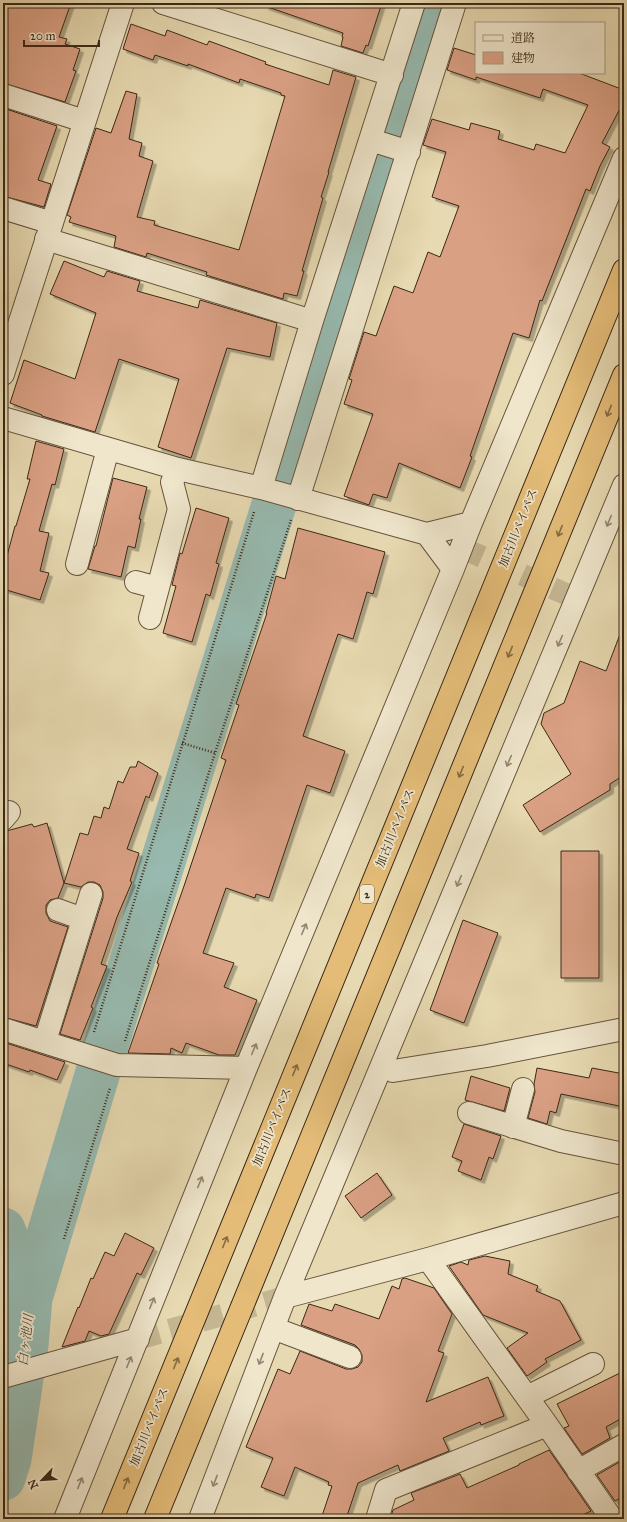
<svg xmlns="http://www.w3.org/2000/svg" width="627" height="1522" font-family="'IM FELL Great Primer','Noto Serif JP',serif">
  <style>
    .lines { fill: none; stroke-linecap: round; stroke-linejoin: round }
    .river { stroke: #97bab0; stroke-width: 45 }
    .building { fill: #daa084; stroke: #3b2815; filter: url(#shadow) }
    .minor-tunnel { stroke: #c5b692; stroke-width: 22; stroke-dasharray: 22 11; stroke-linecap: butt }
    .minor-casing { stroke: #66543c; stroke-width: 24 }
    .highway-casing { stroke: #3b2815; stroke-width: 24 }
    .path { stroke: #3b2815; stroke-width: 2.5; stroke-dasharray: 1 2; stroke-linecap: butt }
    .minor { stroke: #efe6cc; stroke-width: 22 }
    .highway { stroke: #e4bc78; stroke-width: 22 }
    .oneway { stroke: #876b42 }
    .oneway2 { stroke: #958770 }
    .labels { text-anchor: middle; stroke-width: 3.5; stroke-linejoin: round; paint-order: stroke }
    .shield { fill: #efe6cc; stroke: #71614c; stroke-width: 1 }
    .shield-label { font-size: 11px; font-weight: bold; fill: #3b2815 }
    .street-label { font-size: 12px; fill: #3b2815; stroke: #efe6cc }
    .water-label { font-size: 13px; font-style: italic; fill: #524c3c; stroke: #efe6cc }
  </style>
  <defs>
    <filter id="shadow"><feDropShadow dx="3.5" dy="3.5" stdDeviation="0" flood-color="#0004"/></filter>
  </defs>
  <rect width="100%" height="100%" fill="#e7d9b1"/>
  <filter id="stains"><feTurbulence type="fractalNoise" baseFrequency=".005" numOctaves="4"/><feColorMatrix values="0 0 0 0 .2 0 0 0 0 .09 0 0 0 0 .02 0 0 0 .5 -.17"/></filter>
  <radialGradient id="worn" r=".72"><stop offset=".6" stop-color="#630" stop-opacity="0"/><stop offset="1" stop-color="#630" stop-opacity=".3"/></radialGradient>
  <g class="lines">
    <path class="river" d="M3,1230L30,1298L26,1345L9,1459L3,1478
      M30,1298L114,1019L286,466L434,3"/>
  </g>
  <path class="building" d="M3,3H71L59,37L67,39L65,44L80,49L73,70L76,71L65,102L3,83Z
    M266,3H382L368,46L366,45L363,53L341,46L343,37H342L343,33L265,6Z
    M131,24L165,36L167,30L207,45L209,41L266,62L265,64L329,85L333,70L356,77L328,172H329L321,197L323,198L302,271H304L297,296L284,293L283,299L206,275L207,272L147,253L146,257L114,247L116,236L69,222L71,217L67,215L96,128L111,133L126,91L137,94L129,139L142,143L139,156L153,161L137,217L155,221L154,225L239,250L285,96L281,95V93L240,79L239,83L188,64V66L155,55L153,60L123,49Z
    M454,48L476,55V73H579L624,90V101L602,143L610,147L600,166L590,191L586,189L542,301L540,300L529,338L513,333L470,456L472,457L460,488L399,463L387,498L373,494L369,505L344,496L373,414L344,404L352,380L349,379L364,332L376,336L394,286L413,293L428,252L440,257L459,206L432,197L446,152L423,145L432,119L469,130L471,123L500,131L498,139L534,150L536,144L565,153L588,105L543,89L540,98L476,77V80L447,70Z
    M3,108L57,126L38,180L51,184L44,207L3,196Z
    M64,261L104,277L107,271L140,281L137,291L198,308L200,300L277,323L270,357L227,348L191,458L158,447L179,379L119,359L95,432L42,416V415L10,403L24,360L75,379L96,313L50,294Z
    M36,441L64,449L55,485L52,484L39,531L49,533L40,571L49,573L40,600L3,589V571L15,526H16L30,479H27Z
    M113,478L147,487L139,519H141L135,548L128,546L121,577L88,569L95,546H96Z
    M196,508L229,518L216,563L219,564L210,596L206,594L192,642L163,633L176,586L172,585L180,553L182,554Z
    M298,528L385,552L373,594L367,592L353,639L338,634L303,736L345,751L330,793L307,785L269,898L256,894L255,898L226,888L203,953L234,963L224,987L257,1000L235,1055H219L186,1043L182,1053L171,1048L170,1054L128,1053L159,964L157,963L184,886L226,760L221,758L239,705L236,704L267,613H266L276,576L285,579Z
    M622,629L624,630V775L610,784V790L540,832L523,805L571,774L541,724L544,713L564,703L580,661L606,671Z
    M138,761L158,773L149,798L146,796L127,849L139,853L130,881L132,882L117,917L101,964L107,966L91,1007L93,1008L80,1040L60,1034L103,898V892L100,885L94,882H88L81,887L64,883L80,833L88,835L94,816L101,818L104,807L109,809L118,781L123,783L130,767H136Z
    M47,823L64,883L58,898L50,900L46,905V913L50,921L68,927L36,1026L3,1017V832L32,824L34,827Z
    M561,851H599V978H561Z
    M463,920L498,933L464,1023L430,1010Z
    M3,1042L65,1062L57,1080L30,1070L29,1072L3,1063Z
    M537,1068L589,1078L592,1068L624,1074V1107L561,1094L556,1113L550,1111L547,1124L528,1118L535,1092L534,1084Z
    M471,1076L510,1088L504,1111L465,1100Z
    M464,1124L501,1136L493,1159L489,1157L481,1180L458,1171L462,1161L452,1157Z
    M377,1173L392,1195L361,1218L345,1196Z
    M125,1233L154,1248L141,1275L137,1273L109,1334L101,1336L89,1331L85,1341L62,1347L78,1307L79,1308L91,1278L93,1279L105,1252L114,1256Z
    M485,1256L510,1261L508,1274L538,1286L536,1291L560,1301L581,1340L545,1359L547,1362L527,1376L507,1348L528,1333L483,1315L449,1266L461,1262L468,1265L469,1260Z
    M405,1278L434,1288L452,1314L438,1351L444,1353L426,1402L488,1377L504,1416L481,1425L480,1422L443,1438L449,1451L400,1471L398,1465L358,1483L346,1519H321L332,1486L328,1485L329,1482L295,1467L284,1496L261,1487L273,1458L246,1447L278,1369L290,1374L300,1351L346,1369H352L358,1367L362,1362V1355L359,1349L355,1345L301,1325L309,1304L332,1311L335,1304L379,1319L392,1286L399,1289L402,1279Z
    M624,1371V1417L606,1427L610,1438L582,1454L564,1428L569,1426L557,1404Z
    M549,1450L591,1511L574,1519H390L393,1510L414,1500L411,1493L460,1474L467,1488L519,1465V1464Z
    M623,1460L624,1496L615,1501L597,1475Z"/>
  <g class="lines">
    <path class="minor-tunnel" d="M462,548L577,599
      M138,1339L285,1297"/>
    <g class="minor-casing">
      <path id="minor" d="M163,3L392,75
        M3,95L84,121
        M371,140L409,152
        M3,208L52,223
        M46,239L312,321
        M3,374L123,3
        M3,418L178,469L261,488L427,534
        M261,488L312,321L414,3
        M298,499L455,3
        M77,564L108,449
        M453,569L427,534L471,523
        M136,582L158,588
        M150,618L179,509L172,482L178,469
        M3,819L9,812
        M58,910L83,919
        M3,1029L117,1065L246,1068
        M45,1041L91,894
        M393,1071L487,1056L624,1029
        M469,1113L561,1141L624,1154
        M513,1127L523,1089
        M428,1259L547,1425L612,1519
        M285,1297L428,1259L624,1203
        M273,1328L350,1357
        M3,1377L138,1339
        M527,1397L593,1364
        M578,1471L624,1445
        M65,1519L246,1068L453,569L471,523L624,158
        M200,1519L285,1297L624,485
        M377,1519L386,1490L547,1425"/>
    </g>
    <g class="highway-casing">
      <path id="highway" d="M112,1519L624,270
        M155,1519L624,375"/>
    </g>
    <path class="path" d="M182,743L215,753
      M94,1032L254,512
      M125,1041L215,753L291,520
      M64,1239L110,1088"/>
    <use href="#minor" class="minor"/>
    <use href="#highway" class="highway"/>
  </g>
  <defs><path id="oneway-shaft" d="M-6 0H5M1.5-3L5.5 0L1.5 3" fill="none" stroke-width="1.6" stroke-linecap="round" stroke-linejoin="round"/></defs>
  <g class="oneway">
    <use href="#oneway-shaft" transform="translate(609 411) rotate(112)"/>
    <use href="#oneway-shaft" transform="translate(560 531) rotate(112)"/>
    <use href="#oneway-shaft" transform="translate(510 652) rotate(112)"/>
    <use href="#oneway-shaft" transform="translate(461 772) rotate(112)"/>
    <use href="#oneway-shaft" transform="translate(295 1070) rotate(-68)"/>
    <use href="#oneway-shaft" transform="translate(225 1242) rotate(-68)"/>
    <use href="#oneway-shaft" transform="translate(176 1363) rotate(-68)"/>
    <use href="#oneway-shaft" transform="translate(126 1483) rotate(-68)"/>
  </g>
  <g class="oneway2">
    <use href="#oneway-shaft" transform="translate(609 521) rotate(112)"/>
    <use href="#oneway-shaft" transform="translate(560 641) rotate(113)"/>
    <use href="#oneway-shaft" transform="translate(509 761) rotate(113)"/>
    <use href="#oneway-shaft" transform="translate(459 881) rotate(113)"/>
    <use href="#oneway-shaft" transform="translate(304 929) rotate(-67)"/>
    <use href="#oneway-shaft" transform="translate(254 1049) rotate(-67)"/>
    <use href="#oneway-shaft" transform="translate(200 1182) rotate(-68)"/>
    <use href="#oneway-shaft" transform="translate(152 1303) rotate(-68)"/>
    <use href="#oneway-shaft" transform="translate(261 1359) rotate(111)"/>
    <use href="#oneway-shaft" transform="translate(129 1362) rotate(-68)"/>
    <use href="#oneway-shaft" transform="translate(215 1481) rotate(111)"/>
    <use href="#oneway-shaft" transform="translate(80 1483) rotate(-68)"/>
  </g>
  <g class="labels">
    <rect class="shield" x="360" y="885" width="14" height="18" rx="3"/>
    <g class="shield-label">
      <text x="367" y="898">2</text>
    </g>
    <g class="street-label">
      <text transform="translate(518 528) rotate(-68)" y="4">加古川バイパス</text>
      <text transform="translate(395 828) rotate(-68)" y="4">加古川バイパス</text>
      <text transform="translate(272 1127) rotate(-68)" y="4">加古川バイパス</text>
      <text transform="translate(149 1427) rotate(-68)" y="4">加古川バイパス</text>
    </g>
    <g class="water-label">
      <text transform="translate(25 1340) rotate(-83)" y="5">白ヶ池川</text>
    </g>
  </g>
  <rect width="627" height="1522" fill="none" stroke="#e7d9b1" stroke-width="16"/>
  <rect x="4" y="4" width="619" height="1514" fill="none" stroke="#3b2815" stroke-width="2"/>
  <rect x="8" y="8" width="611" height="1506" fill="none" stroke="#3b2815"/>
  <rect x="475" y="22" width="130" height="52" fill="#efe6cc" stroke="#a79a83"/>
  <rect x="483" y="35" width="20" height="6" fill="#efe6cc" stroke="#a79a83"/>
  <text x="511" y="42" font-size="12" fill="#3b2815">道路</text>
  <rect x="483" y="52" width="20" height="12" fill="#daa084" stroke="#a79a83"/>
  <text x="511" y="62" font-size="12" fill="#3b2815">建物</text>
  <g transform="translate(42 1480) rotate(245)" stroke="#efe6cc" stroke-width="3" paint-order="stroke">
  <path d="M0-3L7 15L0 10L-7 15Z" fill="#3b2815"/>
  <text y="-6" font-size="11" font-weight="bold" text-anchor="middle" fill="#3b2815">N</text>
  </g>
  <path d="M24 40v6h75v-6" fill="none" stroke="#3b2815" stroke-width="2"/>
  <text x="30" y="40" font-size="12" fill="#3b2815" stroke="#efe6cc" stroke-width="3" paint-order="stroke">20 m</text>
  <rect width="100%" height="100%" filter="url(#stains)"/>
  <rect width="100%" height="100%" fill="url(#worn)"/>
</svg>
